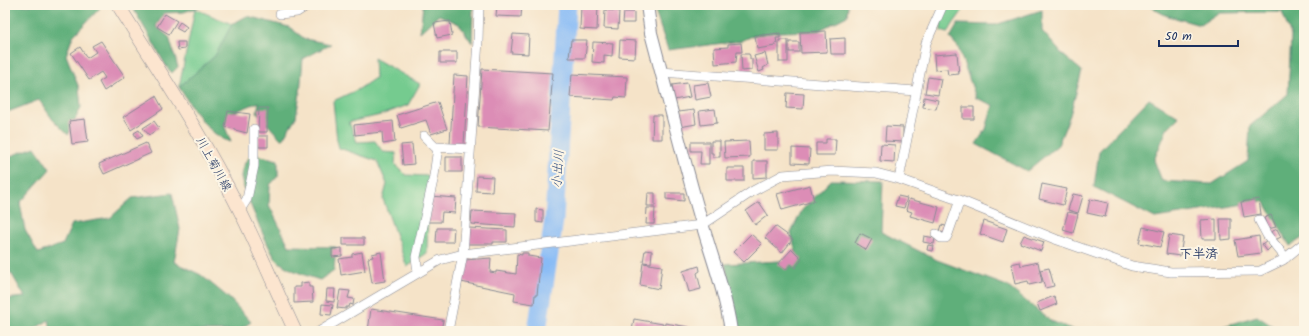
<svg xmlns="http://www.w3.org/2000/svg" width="1309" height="336" font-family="Kalam,'Klee One',sans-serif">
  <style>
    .green { fill: #74cb8f; stroke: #487d76 }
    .forest { fill: #5faf7a; stroke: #3d6f6c }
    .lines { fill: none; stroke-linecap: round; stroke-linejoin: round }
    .river { stroke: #88bbf6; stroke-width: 19 }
    .building { fill: #dc8db6 }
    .minor-casing { stroke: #888993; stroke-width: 10 }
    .tertiary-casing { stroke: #888993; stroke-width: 14 }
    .secondary-casing { stroke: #888993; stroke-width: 14 }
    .minor { stroke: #fff; stroke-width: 9 }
    .tertiary { stroke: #fff; stroke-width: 12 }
    .secondary { stroke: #fce5cf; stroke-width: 13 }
    .labels { text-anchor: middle; stroke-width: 4; stroke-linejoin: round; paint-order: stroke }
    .street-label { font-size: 12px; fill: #1b2f5e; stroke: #fcf5e5 }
    .water-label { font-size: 13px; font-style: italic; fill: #365284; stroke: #fcf5e5 }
    .neighbourhood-label { font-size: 13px; font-weight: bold; fill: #1b2f5e; stroke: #fcf5e5 }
  </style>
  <rect width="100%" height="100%" fill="#fcf5e5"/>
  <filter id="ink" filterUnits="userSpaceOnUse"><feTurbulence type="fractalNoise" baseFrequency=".025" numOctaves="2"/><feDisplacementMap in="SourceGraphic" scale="8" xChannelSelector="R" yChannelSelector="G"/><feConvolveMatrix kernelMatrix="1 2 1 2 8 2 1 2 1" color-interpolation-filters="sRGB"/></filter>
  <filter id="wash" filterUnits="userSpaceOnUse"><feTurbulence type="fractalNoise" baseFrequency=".012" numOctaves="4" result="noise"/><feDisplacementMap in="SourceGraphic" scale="16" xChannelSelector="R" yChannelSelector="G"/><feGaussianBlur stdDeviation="0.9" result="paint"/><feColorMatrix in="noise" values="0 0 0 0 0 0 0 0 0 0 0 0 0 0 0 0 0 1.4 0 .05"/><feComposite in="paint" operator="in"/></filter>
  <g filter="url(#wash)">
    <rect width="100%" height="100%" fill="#f5e3c8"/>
    <path class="green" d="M949,5H967L953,24L948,33L941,31V18Z
      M195,9L232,24L226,39L215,56L179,87Z
      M374,58L420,84L408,105L381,115L349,122L357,142L375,141L383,152L396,153L395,164L406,175L429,176L427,253L407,267L383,199L387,184L377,161L339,148L337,140L333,101L359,89L375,78Z"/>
    <path class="forest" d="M13,5H98L100,8L73,36L66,55L79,88L81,107L68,135L53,120L39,100L5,113V11Z
      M131,5H197L199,7L184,12L164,13L156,26L169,37L178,67L172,73L166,66L150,37Z
      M423,5H473L472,43L459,24L439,15L420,32Z
      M653,5H848L847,16L818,31L779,32L755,35L741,41L668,50Z
      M1147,5H1304V237L1290,246L1264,201L1155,218L1094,187L1099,151L1149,99L1179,117L1167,129L1154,160L1162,181L1212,184L1248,161L1250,126L1288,94L1291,36L1282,12L1218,13L1200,25L1165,15Z
      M1042,10V31L1063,55L1082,71L1070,115L1058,145L1027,171L976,144L986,129L993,105L976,98L958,47L950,38L958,24L995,25Z
      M247,16L289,27L305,39L331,44L303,59L300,93L296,117L282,140L257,113L259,102L229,114L225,127L231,142C208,136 191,106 179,87L215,56L232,24Z
      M35,147L50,169L20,203L25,230L38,253L63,244L72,224L110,218L132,198L172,193L180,229L174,262L201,275L230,299L251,322L238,331H51L49,320L31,331H5V299L25,297L11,273L5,271V158Z
      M253,154L278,160V176L270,185L269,205L289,246L336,247L334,270L320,280C307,276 285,269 276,259C270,253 241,184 241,177C242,166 245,161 253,154Z
      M831,180L883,181L881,232L937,260L1007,286L1051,321L1077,331H739L725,264L798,260L791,233L802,210Z
      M1257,316L1280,331H1215L1221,327Z"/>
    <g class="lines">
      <path class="river" d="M537,331L554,220L567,5"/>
    </g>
    <g id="blocks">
      <path class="building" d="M497,5H522L521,17L496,16Z
        M581,5H598L597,30L580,29Z
        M605,10L619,11L618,29L604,28Z
        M624,12H634V23H623Z
        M165,14L177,21L169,34L157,27Z
        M450,21L452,35L437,38L434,23Z
        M180,22L187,27L183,32L176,28Z
        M826,31L827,52L801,53L800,32Z
        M780,33V38H776L777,43H775V46L757,49L755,36Z
        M513,34L529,35L528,54L511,53Z
        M845,38V54H831L830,39Z
        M571,40H587L585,58H569Z
        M620,40L636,41L635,58L619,57Z
        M779,40H788V62H779Z
        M101,41L125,77L104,91L99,82L105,78L101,72L89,80L71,53L80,47L87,58L96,52L92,46Z
        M177,42H185V49L178,50Z
        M593,42L613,43L612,56L604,55V63L592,62Z
        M789,42H799V52H789Z
        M741,43L742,52H737L736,62L715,64L714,48L728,47V44Z
        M440,52H457V63H440Z
        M765,53L768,65L763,68L764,70L759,72L754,56Z
        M957,53L959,74L948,75L947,69L935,70L934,55Z
        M741,54H749L750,56V59H752V70L742,71Z
        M482,69L553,73L548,131L478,127Z
        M572,74L627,77L626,98L615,97L614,100L570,97Z
        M454,75L468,76L464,145L450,144Z
        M928,77L941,79L938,95L925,93Z
        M687,83L690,97L674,100L672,85Z
        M708,83L711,97L695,100L693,85Z
        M787,93L804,94L803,109L786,108Z
        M156,96L163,109L131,130L123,117Z
        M924,97L938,100L936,109L923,107Z
        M438,102L447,129L431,134L426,120L401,128L397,115Z
        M963,107H974V119H963Z
        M259,108H268L267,132H258Z
        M715,109L717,123L701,125L699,111Z
        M694,110L696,124L680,127L678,112Z
        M228,111L250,114L247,133L235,130V129L225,127Z
        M653,115H662V139H652Z
        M85,119L88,142L72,144L69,121Z
        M154,121L159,128L149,135L143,128Z
        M393,121L395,142L383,144L382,132L355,135L354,125Z
        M886,126L903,127V142L885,141Z
        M139,130L143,136L137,139L134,133Z
        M778,133V150H764V134Z
        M258,136H268V147H259Z
        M826,139H836L835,155H816V143H826Z
        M711,141H720V157H713V153H711Z
        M749,141L750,157L725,158L724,142Z
        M691,142H709V164H700L701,151H691Z
        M146,143L151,153L104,174L99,164Z
        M412,144L414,164L403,165L401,145Z
        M881,144L895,145L894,162L880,161Z
        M792,148L810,149L809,164L792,163Z
        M446,157H462V172H446Z
        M753,161H767V177L753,178Z
        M727,168H744V181H727Z
        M477,176L493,177L492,192L476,191Z
        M1042,184L1067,189L1063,205L1039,199Z
        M810,185L814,201L782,210L777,194Z
        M648,193H655V206H647Z
        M666,193H684V201L666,199Z
        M1073,194L1083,196L1078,213L1068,210Z
        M430,196L456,198L455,213L442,212L441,222H428Z
        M898,196L907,198L904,208L895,206Z
        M909,199L939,207L935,223L910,216L912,212L906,210Z
        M1090,199L1108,203L1105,217L1087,213Z
        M1259,199L1261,214L1244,217L1241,202Z
        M759,202L768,215L755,225L746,211Z
        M647,208H655L654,224H646Z
        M536,209L543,210V223L536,222Z
        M472,211L516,213L515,227L471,224Z
        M1068,212L1078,214L1073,233L1063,230Z
        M1271,215L1276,227L1268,229L1264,218Z
        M1216,219V239H1202L1201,220Z
        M1220,219H1231V239L1221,240Z
        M984,221L1007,229L1003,242L980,234Z
        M941,225L946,226L944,233L939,231Z
        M775,226L793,239L782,253L765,238Z
        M1143,227L1164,232L1160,247L1139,243Z
        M437,228H454L453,242H436Z
        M469,228L507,230V242H493V244H468Z
        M1277,229L1281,237L1275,240L1271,232Z
        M860,233L872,239L866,250L855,243Z
        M751,234L762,244L744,262L733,252Z
        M1024,235L1044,242L1041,251L1020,243Z
        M1169,235L1183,237L1180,256L1166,254Z
        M924,236L935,238L934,244L923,242Z
        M1259,236L1261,253L1238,256L1235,240Z
        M343,238H364V245H343Z
        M1267,240L1271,247L1267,251L1262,244Z
        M928,245L934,246L933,251L927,250Z
        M342,248V256L332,257V249Z
        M792,249L802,259L795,268L791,264L786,270L778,264Z
        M645,250L652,251L651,263L643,262Z
        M362,252L365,271L341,275L339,259L352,257V254Z
        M381,252L385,281L372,283L368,258L373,257L372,254Z
        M522,253H528V256L541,258L537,295H535L534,304L514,301L515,293L461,282L465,260L491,258L490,272L496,273V271L516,274L517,254L522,255Z
        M1020,262L1021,266L1038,262L1042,282L1029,285L1028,281L1015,284L1011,264Z
        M643,263L662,266L659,289L640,285Z
        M699,266L700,271L697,273L701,289L689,292L683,271Z
        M1049,268L1054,286L1045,288L1040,270Z
        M309,282V287H312L313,302L294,303V287H301V283Z
        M327,289H335L334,302L326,301Z
        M340,290L350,291L348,298L354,299L353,305L350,304L349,307H346V309L337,308Z
        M1054,296L1057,304L1040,311L1037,303Z
        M322,304L333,305L331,315L321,314Z
        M371,309L443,320L441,331H368Z
        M634,319L663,324L662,331H632Z
        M665,323L689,327L688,331H664Z"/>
    </g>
  </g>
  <g filter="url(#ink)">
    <use href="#blocks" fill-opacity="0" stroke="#888993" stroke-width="1"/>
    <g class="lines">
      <g class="minor-casing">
        <path id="minor" d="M280,14L297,12L308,5
          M661,72L916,91
          M424,136L435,147L470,149
          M899,179L926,43L943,5
          M240,210L247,199L254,166V129
          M1259,220L1267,235L1286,258
          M936,234L941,238H946L948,234L960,200
          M418,273L416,257L434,176L438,147
          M320,331L440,260L463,254L702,225L753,191L783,175L832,171L876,173L899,179L964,202L1055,239L1132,266L1171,272L1260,271L1283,260L1304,243
          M448,331L463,254L478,41L479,5"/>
      </g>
      <g class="tertiary-casing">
        <path id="tertiary" d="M647,5L651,33C667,93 682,154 699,213C710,253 725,290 731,331"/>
      </g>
      <g class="secondary-casing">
        <path id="secondary" d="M118,5C160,72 204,138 239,209C259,249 276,290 295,331"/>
      </g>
      <use href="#minor" class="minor"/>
      <use href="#tertiary" class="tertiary"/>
      <use href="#secondary" class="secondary"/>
    </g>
  </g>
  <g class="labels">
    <g class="street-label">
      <text transform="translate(214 164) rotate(61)" y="4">川上菊川線</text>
    </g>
    <g class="water-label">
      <text transform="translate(557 169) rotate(-86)" y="5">小出川</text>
    </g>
    <g class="neighbourhood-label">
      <text x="1199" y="258">下半済</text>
    </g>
  </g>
  <rect width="1309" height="336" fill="none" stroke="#fcf5e5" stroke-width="20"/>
  <path d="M1159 40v6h79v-6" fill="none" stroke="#1b2f5e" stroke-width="2"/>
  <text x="1165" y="40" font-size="12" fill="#1b2f5e" stroke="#fcf5e5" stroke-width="3" paint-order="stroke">50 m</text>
</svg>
